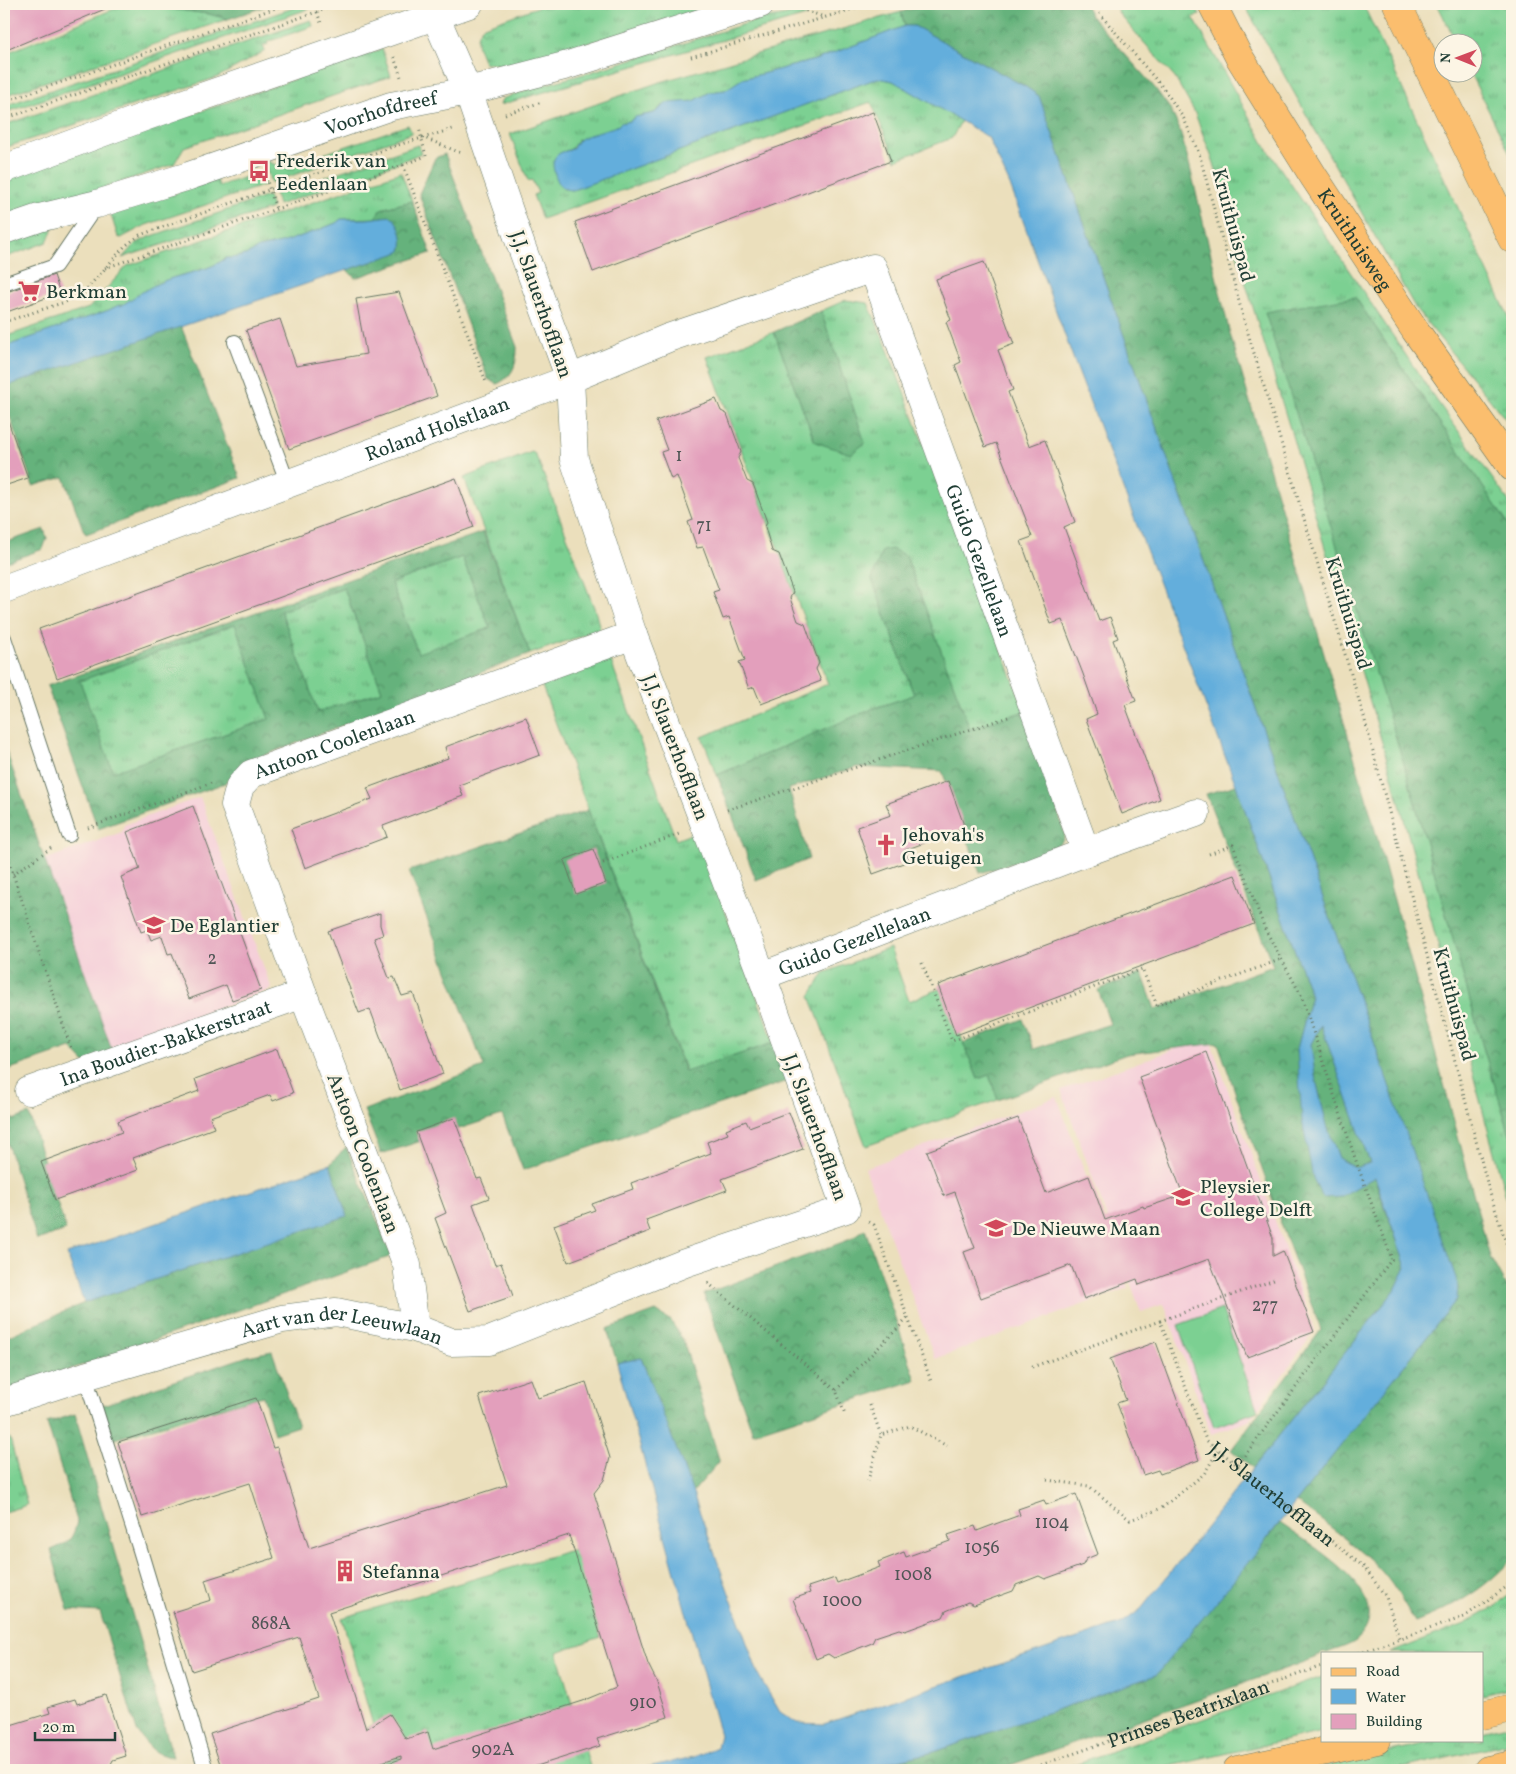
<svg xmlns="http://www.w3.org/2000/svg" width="1516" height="1774" font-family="Vollkorn,serif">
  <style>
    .built { fill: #f5cfd9 }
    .grass { fill: url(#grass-tufts); stroke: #4e8663 }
    .forest { fill: url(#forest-crowns); stroke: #427858; fill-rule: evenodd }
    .pitch { fill: #7cd092; stroke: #4e8663 }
    .water { fill: #64aedc; stroke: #427688; fill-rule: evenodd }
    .building { fill: #e39fbc; fill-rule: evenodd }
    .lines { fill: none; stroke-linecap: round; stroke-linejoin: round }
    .service-casing { stroke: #667664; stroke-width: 16 }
    .minor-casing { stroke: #667664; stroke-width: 29 }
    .tertiary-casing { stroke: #667664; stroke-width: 29 }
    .primary-casing { stroke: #667664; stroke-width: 29 }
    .path { stroke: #667664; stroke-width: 3; stroke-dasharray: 1 4; stroke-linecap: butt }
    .service { stroke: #fff; stroke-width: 14 }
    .minor { stroke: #fff; stroke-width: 28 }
    .tertiary { stroke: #fff; stroke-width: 28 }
    .primary { stroke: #fbbe6e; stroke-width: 28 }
    .labels { text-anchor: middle; stroke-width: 5; stroke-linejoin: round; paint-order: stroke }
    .number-label { font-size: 18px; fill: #505656 }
    .street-label { font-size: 20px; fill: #1f3d34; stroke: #fcf5e5 }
    .poi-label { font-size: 20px; fill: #1f3d34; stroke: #fcf5e5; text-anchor: start }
  </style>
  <defs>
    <pattern id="grass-tufts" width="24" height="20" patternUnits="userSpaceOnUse" patternTransform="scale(1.25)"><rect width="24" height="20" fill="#7cd092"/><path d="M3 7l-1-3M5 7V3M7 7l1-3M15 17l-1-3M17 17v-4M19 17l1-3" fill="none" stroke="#65aa78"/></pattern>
    <pattern id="forest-crowns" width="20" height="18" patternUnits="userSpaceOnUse" patternTransform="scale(1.25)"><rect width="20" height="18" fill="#65b27c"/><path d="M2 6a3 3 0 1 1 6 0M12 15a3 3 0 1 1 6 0" fill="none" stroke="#539266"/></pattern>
  </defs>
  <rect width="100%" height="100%" fill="#fcf5e5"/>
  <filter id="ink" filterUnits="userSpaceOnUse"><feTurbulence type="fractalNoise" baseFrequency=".02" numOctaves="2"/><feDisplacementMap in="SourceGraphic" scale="10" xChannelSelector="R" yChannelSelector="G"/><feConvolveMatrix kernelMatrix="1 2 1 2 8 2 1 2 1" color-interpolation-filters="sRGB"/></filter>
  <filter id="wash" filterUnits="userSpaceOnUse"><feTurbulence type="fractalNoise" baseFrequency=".0096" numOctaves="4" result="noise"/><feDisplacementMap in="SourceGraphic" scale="20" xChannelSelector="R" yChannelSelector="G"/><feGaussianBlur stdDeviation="1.12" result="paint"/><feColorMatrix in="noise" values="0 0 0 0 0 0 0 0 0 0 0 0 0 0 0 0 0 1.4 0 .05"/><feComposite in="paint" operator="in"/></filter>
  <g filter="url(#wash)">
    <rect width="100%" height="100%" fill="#ebdfbc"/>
    <path class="built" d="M200,797L272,989L104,1051L38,862L122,832L124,825Z
      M1209,1037L1315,1331L1249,1421L1211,1434L1164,1304L1141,1312L1061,1090Z
      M1057,1097L1128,1288L935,1359L865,1168Z"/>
    <path class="grass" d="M126,4H154L156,7L209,14L228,19L4,96V54Z
      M305,4H323L4,113V106Z
      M546,4H718L559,52L509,65L484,63C479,49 471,37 484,26Z
      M1114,4H1194L1200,15L1193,17L1266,147L1432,394L1512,506V530L1355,297L1407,774L1483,1047L1512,1141V1219L1398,797L1291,432L1238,258L1214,163L1194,111L1175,78L1120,15Z
      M1244,4H1363L1512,324V427L1416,309Z
      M1437,4H1512V158L1470,73L1474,72V42H1456Z
      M801,12H806V16L500,105L502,99L532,88L591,72L764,18L776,17Z
      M901,12L905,26L815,60L742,79L725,90L710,92L694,101L662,106L654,113L635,117L630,121L621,123L617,126L578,140L571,149L560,153L553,161L555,174L563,189L573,190L878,78L893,81L961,121L952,138L896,160L871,102L542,219L533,195L538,193L532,180L528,181L510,134L657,83Z
      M311,20L313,26L267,42L268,44L263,46L265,51L218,77L4,148V125Z
      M382,49L391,76L184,147L174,164L4,222V179Z
      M408,125L412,133L271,183L264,162L267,161L283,168Z
      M418,145L421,153L400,162L278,205L275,194Z
      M260,172L265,185L146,225L121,238L118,237L111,215L217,179L219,186Z
      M401,172L412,201L381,209L375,218L341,219L336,223L316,231L281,243L258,248C250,255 237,258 226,258C210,270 191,272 172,278C153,285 137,295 121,306L119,305L109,310L4,347V337L89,308L127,266Z
      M268,196L272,208L122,258L135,244L149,237Z
      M54,226L47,242L4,258V237Z
      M846,300L868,303L886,345L1025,711L970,730L906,556L872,579L914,695L872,709L717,775L702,737L828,684L707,357L774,332L815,442L865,443L821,311Z
      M532,452L535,454L539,463L595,610L600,629L530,654L464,478Z
      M462,557L490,628L418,654L391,583Z
      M344,588L382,691L318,712L281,611Z
      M235,624L269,719L113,772L79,681Z
      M608,653L676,840L696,832L774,1043L686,1072L539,678Z
      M890,948L909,1001L942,988L978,1079L989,1075L998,1100L866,1146L810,996L824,973Z
      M10,1438L27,1505L4,1512V1440Z
      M575,1549L601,1637L557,1652L591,1770H372L361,1729L373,1725L342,1618Z
      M1512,1590V1688L1482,1695V1653H1390L1465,1624L1496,1606Z
      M1322,1677V1732L1153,1770H1058Z
      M1512,1724V1743L1394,1770H1309L1441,1740H1482V1731Z"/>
    <path class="forest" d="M154,4H272L228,19L209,14L156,7Z
      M929,4H1085L1091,16L1155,88L1171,110L1179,128L1188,159L1230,334L1366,797L1460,1143L1490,1257L1506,1286L1512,1293V1559C1484,1590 1454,1607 1415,1622C1405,1605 1396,1588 1383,1573C1362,1548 1323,1522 1296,1502L1457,1299V1284L1374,1042L1039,96L1026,87L920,29L914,26H905L901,12Z
      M445,154L517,347C517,364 513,377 497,384L488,379L419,194L435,158Z
      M412,201L431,253L355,278L347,270L401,251C406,237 398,227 391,216L375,218L381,209Z
      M1355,297L1512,530V1141L1483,1047L1407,774L1265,312Z
      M821,311L865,443L851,454L815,442L774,332Z
      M181,326L240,478L86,534L83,529L64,477L33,486L4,399V387Z
      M44,529L47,538L43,549L4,563V543Z
      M483,532L530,654L249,761L225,783L98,829L47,686ZM462,557L490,628L418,653L391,583ZM344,588L382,691L318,712L281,611ZM235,624L269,719L113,772L80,681Z
      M892,549L906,556L970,729L1025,711L1065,834C1064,836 1064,839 1062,841C1052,853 997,868 980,873L942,771L857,767L789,789L809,859L756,880L717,775L872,709L914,695L872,579L882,551Z
      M4,745L113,1053L85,1063L71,1048L4,1071Z
      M1236,785L1311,996L1297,1049L1340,1197L1374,1177L1406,1267L1395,1290L1253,1468L1231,1450L1321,1330L1284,1232L1218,1043L1127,1054L998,1100L989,1075L978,1079L963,1043L1023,1019L1034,1049L1110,1024L1098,990L1142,973L1155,1009L1273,966L1206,794Z
      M588,810L685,1072L774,1043L788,1081L523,1170L502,1115L381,1154L364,1110L484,1067L409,871Z
      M1321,1025L1370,1163L1355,1168L1339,1158L1327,1126L1315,1076L1311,1044Z
      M4,1093L13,1120L29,1114L66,1230L37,1240L4,1132Z
      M346,1147L392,1256L43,1379L4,1391V1338L84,1303L346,1216L330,1164Z
      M865,1229L916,1380L753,1433L704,1294L851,1239Z
      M656,1311L671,1321L683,1340L719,1459V1462L692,1493L641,1358L617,1363L607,1329Z
      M272,1351L298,1426L274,1434L263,1396L108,1441L100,1406L248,1356Z
      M75,1414L173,1757C154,1755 148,1746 137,1731L100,1612L68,1610L51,1550C68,1543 73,1540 77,1521L47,1423Z
      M1280,1523C1308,1544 1401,1595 1358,1639C1351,1646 1336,1649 1327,1653H1322V1655L1293,1666L996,1770H854L934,1752L1156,1675Z"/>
    <path class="pitch" d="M1222,1309L1258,1411L1214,1427L1178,1325Z"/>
    <path class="water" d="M905,26H914L920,29L1026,87L1039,96L1374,1042L1458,1284L1457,1299L1235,1579L1156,1675L934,1752L854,1770H634L694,1757L717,1747L720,1735L617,1363L641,1358L683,1466L759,1676L780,1712L797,1723L824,1724L1122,1623L1141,1609L1395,1290L1406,1267L1375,1177L1340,1197L1323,1198L1313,1178L1302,1120L1297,1049L1311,996L1236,785L1075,363L1010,185L988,137L893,81L878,78L573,190C563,190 560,187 556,177C553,168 550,159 560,153C564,151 568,151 572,149C575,146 576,142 579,140C590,133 605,130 617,126L621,123L630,121L635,117L654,113L667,103L694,101L710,92L725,90L742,79L815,60ZM1321,1025L1370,1163L1355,1168L1339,1158L1327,1126L1315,1076L1311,1044Z
      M391,216C400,224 405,239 401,251L394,254L4,387V347L109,310L119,305L121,306C137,295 153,284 172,278C191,272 210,270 226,258C237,258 250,255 258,248L281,243L316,231L336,223L341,219H367Z
      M330,1164L347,1216L84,1303L67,1254Z"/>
    <g id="blocks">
      <path class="building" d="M4,4H117L4,51Z
        M873,112L891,161L593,272L575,222Z
        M984,262L1014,344L998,350L1013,390L1008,392L1029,446L1045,440L1075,522L1064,527L1099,621L1110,617L1118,638L1113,640L1136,701L1125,705L1160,799L1122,814L1086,719L1097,714L1083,674L1062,620L1051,624L1021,541L1032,537L1025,517L996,443L985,447L955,365L961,362L946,322L951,320L936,279Z
        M54,275L60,293L4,313V293Z
        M399,292L437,396L289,449L246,330L280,319L296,366L366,354L356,299Z
        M716,399L721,411L727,414L741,452L738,458L747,481L753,484L767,522L765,527L772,551L779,554L793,592L790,598L798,621L805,624L819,663L816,669L821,681L761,704L754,687L749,689L739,662L745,660L729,617L723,619L713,592L719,590L703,547L697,548L688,522L693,520L677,476L671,479L661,452L667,450L656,421Z
        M7,418L28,478L4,486V419Z
        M456,478L474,527L57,678L39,629Z
        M526,717L540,755L459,785L463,796L383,826L387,837L305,868L291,829L372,799L367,788L448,758L445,747Z
        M948,781L965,828L905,850L909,861L873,874L857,827L891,815L886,804Z
        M193,806L261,990L232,1000L226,985L189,999L172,953L168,954L162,936L151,940L147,930L141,932L121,877L140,869L127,832Z
        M593,849L606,883L576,894L564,860Z
        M1235,875L1254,924L956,1035L938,985Z
        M380,913V925L383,935L374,938L389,978L394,977L402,996L413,993L443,1074L400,1090L370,1009L359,1013L328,931Z
        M277,1049L293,1093L273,1101L270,1095L210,1117L214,1128L133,1158L138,1170L55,1200L41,1162L122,1132L118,1121L199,1091L195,1079Z
        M1206,1052L1273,1238V1256L1283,1251L1314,1332L1247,1357L1209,1259L1139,1285L1137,1279L1084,1299L1071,1265L981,1298L964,1252L975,1248L955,1192L944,1196L927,1151L1018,1118L1046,1193L1089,1176L1105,1220L1143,1206L1144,1208L1183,1195L1139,1077Z
        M789,1112L803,1149L722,1179L727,1190L646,1220L650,1231L568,1262L554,1225L595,1210L592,1204L633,1189L631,1183L711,1153L707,1142L728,1134L726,1129L746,1121L749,1127Z
        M454,1118L477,1179L481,1178L489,1198L473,1204L495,1265L501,1263L513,1296L470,1311L435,1218L446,1213L416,1132Z
        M1156,1342L1199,1460L1160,1474L1158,1470L1143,1475L1117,1403L1126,1400L1110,1359Z
        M531,1379L538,1398L586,1382L610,1458L604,1480L594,1493L648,1664L657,1682L668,1717L597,1739L600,1746L524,1770H380L379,1766L401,1759V1756L357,1770H222L210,1734L319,1699L299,1637L192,1671L173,1612L211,1600L205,1580L274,1558L250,1483L142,1517L118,1442L256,1398L273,1448L277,1447L309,1548L507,1485L479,1396ZM569,1535L617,1687L583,1701L433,1749L428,1732L406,1739L390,1714L366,1729L329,1612Z
        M1076,1494L1098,1554L1086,1559L1083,1565L1045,1579L1039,1576L1016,1585L1013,1591L974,1605L968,1602L946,1611L943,1617L905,1631L899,1629L875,1637L872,1643L834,1658L828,1654L816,1659L793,1599L810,1593L808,1587L835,1578L837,1583L880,1567L878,1562L904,1552L906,1557L950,1541L948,1535L975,1526L977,1531L998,1523L1020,1515L1018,1509L1044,1500L1046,1505Z
        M106,1695L126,1756L113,1760L110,1766L95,1770H4V1727L50,1713L48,1707L75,1699L77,1704Z"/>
    </g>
  </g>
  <g filter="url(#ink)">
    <use href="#blocks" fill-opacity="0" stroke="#667664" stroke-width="1"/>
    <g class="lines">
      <g class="service-casing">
        <path id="service" d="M4,284L55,266L96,206
          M235,342L288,484
          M4,638L69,835
          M85,1376L140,1550L206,1770"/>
      </g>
      <g class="minor-casing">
        <g id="minor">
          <path id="s3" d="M4,589L570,379L668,338L873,268L1086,852"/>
          <path id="s4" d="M762,976L1086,852L1196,813"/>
          <path id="s5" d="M29,1091L303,994"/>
          <path id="s6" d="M415,1328L407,1265L303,994L235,805L240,786L251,774L633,635"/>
          <path id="s7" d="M4,1402L85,1376L282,1319L336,1312L415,1328L451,1342L489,1341L685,1263L846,1209L762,976L633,635L574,459L570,379L519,240L468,91L430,4"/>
        </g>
      </g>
      <g class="tertiary-casing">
        <g id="tertiary">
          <path d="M4,169L147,116L469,4"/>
          <path id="s8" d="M4,230L39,218L97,204L189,176L391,106L468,91L568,65L760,4"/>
        </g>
      </g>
      <g class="primary-casing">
        <g id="primary">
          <path id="s9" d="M1212,4L1238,55L1314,177L1415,330L1512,467"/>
          <path d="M1397,4L1512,239"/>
          <path d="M1482,1715L1512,1708"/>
          <path d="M1237,1770L1377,1740"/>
          <path d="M1488,1770L1512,1765"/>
        </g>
      </g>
      <g class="path">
        <path d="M787,4L824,17"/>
        <path d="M1095,4L1099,13L1164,89L1184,119L1199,153L1244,320L1364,717L1489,1190L1512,1261"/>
        <path d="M317,12L321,23"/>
        <path d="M394,57L401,77"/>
        <path d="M691,57L870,4"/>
        <path d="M4,102L287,4"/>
        <path d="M505,114L542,102"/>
        <path d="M4,119L340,4"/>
        <path d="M422,137L461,153"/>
        <path d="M403,165L486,382"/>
        <path d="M266,178L276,209"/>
        <path d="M105,268L384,172L426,156L419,128"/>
        <path d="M4,322L68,301L84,292L125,246L140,235L398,145L453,129"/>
        <path d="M727,810L1008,717"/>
        <path d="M88,828L214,782"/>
        <path d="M4,847L71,1048"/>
        <path d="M1209,854L1233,845L1265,929L1301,995L1357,1164L1392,1259L1237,1466"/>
        <path d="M603,863L679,834"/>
        <path d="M13,874L54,846"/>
        <path d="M922,963L952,1041L1142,969L1157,1005L1282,959"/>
        <path d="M869,1222L874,1225L931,1381"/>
        <path d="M708,1283L836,1390L845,1415"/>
        <path d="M1160,1321L1277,1279"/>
        <path id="s1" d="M1032,1367L1160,1321L1206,1440L1364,1567L1386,1597L1399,1638"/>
        <path d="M836,1390L908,1318"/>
        <path d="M870,1405L881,1435"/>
        <path d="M1047,1480L1089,1486L1130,1520L1162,1508L1204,1474L1218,1451"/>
        <path d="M868,1481L881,1435L910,1426L947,1446"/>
        <path d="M1359,1653L1464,1617L1505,1588L1512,1580"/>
        <path id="s2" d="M1027,1770L1322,1666"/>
      </g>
      <use href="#service" class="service"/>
      <use href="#minor" class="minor"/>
      <use href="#tertiary" class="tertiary"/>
      <use href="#primary" class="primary"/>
    </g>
  </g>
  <defs>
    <g id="bus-bare" transform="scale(1.725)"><path d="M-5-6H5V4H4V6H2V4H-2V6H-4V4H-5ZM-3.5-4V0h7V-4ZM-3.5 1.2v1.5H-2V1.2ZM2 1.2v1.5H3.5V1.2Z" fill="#d1495b" stroke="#fcf5e5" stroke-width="2.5" paint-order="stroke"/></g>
    <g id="supermarket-bare" transform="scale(1.725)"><path d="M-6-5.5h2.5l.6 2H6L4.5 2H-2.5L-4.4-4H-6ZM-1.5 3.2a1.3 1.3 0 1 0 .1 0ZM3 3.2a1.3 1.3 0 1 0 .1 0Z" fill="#d1495b" stroke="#fcf5e5" stroke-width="2.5" paint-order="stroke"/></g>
    <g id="church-bare" transform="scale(1.725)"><path d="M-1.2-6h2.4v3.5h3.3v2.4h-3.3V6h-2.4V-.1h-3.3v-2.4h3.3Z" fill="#d1495b" stroke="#fcf5e5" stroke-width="2.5" paint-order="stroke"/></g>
    <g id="school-bare" transform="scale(1.725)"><path d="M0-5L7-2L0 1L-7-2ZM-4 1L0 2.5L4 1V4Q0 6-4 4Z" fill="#d1495b" stroke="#fcf5e5" stroke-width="2.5" paint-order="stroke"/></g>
    <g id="building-bare" transform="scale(1.725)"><path d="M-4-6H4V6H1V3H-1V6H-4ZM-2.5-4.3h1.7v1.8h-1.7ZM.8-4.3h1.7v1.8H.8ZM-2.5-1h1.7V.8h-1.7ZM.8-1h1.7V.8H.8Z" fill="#d1495b" stroke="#fcf5e5" stroke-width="2.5" paint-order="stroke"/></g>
  </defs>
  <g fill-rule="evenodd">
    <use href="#bus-bare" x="259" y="171"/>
    <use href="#supermarket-bare" x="29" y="291"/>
    <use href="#church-bare" x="886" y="845"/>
    <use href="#school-bare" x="154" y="925"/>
    <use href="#school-bare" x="1183" y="1197"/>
    <use href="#school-bare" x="996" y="1228"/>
    <use href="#building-bare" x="345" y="1571"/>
  </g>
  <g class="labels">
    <g class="number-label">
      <text x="679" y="461">1</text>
      <text x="704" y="531">71</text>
      <text x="212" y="964">2</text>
      <text x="1265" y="1311">277</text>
      <text x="1052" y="1528">1104</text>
      <text x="982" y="1553">1056</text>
      <text x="913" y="1580">1008</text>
      <text x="842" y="1606">1000</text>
      <text x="271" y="1629">868A</text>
      <text x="643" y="1708">910</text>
      <text x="493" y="1755">902A</text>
    </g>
    <g class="street-label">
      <text dy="7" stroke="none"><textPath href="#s8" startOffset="395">Voorhofdreef</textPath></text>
      <text transform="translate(1234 225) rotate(75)" y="7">Kruithuispad</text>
      <text dy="7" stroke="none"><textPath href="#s9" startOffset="276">Kruithuisweg</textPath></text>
      <text transform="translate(542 304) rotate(71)" y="7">J.J. Slauerhofflaan</text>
      <text dy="7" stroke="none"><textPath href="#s3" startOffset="462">Roland Holstlaan</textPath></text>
      <text dy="7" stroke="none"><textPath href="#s3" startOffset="1238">Guido Gezellelaan</textPath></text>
      <text transform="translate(1349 613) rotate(73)" y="7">Kruithuispad</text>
      <text dy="7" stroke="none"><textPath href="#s6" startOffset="679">Antoon Coolenlaan</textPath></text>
      <text transform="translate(676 747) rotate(69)" y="7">J.J. Slauerhofflaan</text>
      <text dy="7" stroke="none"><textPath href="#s4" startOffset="99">Guido Gezellelaan</textPath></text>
      <text transform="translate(1455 1004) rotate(75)" y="7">Kruithuispad</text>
      <text dy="7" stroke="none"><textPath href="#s5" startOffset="145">Ina Boudier-Bakkerstraat</textPath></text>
      <text transform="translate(816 1127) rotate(70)" y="7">J.J. Slauerhofflaan</text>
      <text transform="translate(364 1153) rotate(69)" y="7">Antoon Coolenlaan</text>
      <text dy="7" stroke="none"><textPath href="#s7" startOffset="351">Aart van der Leeuwlaan</textPath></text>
      <text dy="7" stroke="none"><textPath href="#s1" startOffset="349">J.J. Slauerhofflaan</textPath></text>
      <text dy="7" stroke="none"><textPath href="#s2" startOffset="171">Prinses Beatrixlaan</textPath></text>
    </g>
    <g class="poi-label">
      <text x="276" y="167">Frederik van<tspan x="276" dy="23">Eedenlaan</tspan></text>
      <text x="46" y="298">Berkman</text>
      <text x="902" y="841">Jehovah's<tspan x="902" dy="23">Getuigen</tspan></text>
      <text x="170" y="932">De Eglantier</text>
      <text x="1200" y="1193">Pleysier<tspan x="1200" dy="23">College Delft</tspan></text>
      <text x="1012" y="1235">De Nieuwe Maan</text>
      <text x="362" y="1578">Stefanna</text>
    </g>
  </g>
  <rect width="1516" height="1774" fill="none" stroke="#fcf5e5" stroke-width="20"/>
  <rect x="1321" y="1652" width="162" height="90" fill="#fcf5e5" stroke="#a4ab9e"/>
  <rect x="1331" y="1668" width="25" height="8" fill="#fbbe6e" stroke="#a4ab9e"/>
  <text x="1366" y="1676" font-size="15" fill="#1f3d34">Road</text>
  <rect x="1331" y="1689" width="25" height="15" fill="#64aedc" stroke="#a4ab9e"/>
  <text x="1366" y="1702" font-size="15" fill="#1f3d34">Water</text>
  <rect x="1331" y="1714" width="25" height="15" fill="#e39fbc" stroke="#a4ab9e"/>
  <text x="1366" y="1726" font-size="15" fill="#1f3d34">Building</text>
  <g transform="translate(1458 58) rotate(271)"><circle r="24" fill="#fcf5e5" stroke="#a4ab9e"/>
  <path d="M0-4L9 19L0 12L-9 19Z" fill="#d1495b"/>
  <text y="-8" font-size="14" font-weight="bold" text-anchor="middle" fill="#1f3d34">N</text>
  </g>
  <path d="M35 1732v8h80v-8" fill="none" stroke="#1f3d34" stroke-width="2.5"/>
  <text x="42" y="1732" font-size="15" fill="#1f3d34" stroke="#fcf5e5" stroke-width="4" paint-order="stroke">20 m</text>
</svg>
